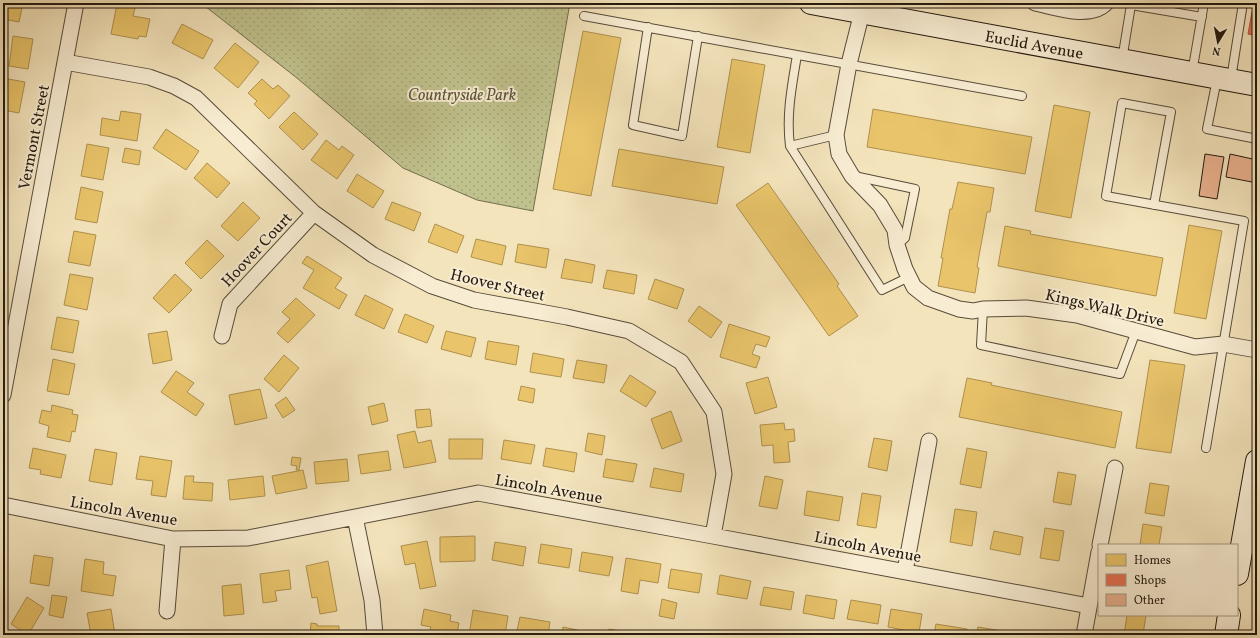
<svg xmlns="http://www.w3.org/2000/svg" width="1260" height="638" font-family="Vollkorn,serif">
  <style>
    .park { fill: url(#park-dots); stroke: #726e4e }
    .homes { fill: #e9c46a; stroke: #ae914e }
    .shops { fill: #e76f51; stroke: #ac553d }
    .building { fill: #e9b18e; stroke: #23190e }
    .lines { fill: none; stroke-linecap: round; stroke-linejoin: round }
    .service-casing { stroke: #574c3a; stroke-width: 10 }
    .minor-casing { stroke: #574c3a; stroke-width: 17 }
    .secondary-casing { stroke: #23190e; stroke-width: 24 }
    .service { stroke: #f8edd3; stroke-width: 8 }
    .minor { stroke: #f8edd3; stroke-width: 15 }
    .secondary { stroke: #f8edd3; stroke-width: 22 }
    .labels { text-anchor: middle; stroke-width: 4; stroke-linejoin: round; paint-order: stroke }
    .street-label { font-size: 16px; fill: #23190e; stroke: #f8edd3 }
    .park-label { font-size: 16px; font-style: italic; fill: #5a543a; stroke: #f8edd3 }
  </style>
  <defs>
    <pattern id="park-dots" width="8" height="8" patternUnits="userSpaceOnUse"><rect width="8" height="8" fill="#c0c28d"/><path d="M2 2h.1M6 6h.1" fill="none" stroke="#a5a678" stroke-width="1.8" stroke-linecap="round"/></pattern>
  </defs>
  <rect width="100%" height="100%" fill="#f4e4bc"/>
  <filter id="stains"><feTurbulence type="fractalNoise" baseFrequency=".005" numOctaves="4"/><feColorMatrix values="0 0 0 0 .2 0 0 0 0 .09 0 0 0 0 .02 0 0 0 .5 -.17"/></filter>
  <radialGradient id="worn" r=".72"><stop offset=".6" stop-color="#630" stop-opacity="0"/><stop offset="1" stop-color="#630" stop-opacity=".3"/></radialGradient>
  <path class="park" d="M201,3H570L533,211L477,200L403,168L297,78Z"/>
  <path class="homes" d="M3,3H23L19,22L3,19Z
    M117,4L135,8L133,16L150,19L146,37L139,36L138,39L111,34Z
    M182,24L213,40L203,59L172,43Z
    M583,31L621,38L591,196L553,189Z
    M13,36L33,39L28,69L9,66Z
    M235,43L259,62L238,88L214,68Z
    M732,59L765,65L750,153L717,147Z
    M3,78L25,82L19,113L3,110Z
    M262,79L273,89L278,85L290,96L269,119L254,104L257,101L248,93Z
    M1054,105L1090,112L1071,218L1035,211Z
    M873,109L1032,137L1025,174L867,147Z
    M121,111L141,114L137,141L100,135L102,118L119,121Z
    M294,112L318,134L303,150L279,127Z
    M166,129L199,151L186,170L153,148Z
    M326,140L339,150L342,146L354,155L337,179L311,160Z
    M87,144L109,148L103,180L81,176Z
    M125,148L141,151L139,165L122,162Z
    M619,149L724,167L717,204L612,186Z
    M207,163L230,183L217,198L194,178Z
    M357,174L384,191L373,208L347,191Z
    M958,182L994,188L990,212H987L977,267L979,268L975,293L938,286L943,258H941L950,209H952Z
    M768,183L839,284L837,286L858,316L829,336L736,205Z
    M81,187L103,192L97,223L75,219Z
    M243,202L260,218L238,241L221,226Z
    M392,202L421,213L414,231L385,219Z
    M435,224L464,236L457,253L428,242Z
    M1189,225L1222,231L1206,319L1174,313Z
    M1005,226L1031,231L1030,234L1163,258L1156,296L998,266Z
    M74,231L96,235L90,266L68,262Z
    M476,239L506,246L502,265L471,257Z
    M207,240L224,256L201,279L185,263Z
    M518,244L549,249L546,268L515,262Z
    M307,256L342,278L335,288L347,295L339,309L303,288L314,270L302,263Z
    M565,259L595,265L592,283L561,278Z
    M607,270L637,275L634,294L603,288Z
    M70,274L93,278L87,310L64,305Z
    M175,274L192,290L169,313L153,298Z
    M655,279L684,289L677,309L648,299Z
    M365,295L393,309L384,329L355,315Z
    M296,298L315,315L288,343L277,333L290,319L282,312Z
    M699,306L722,322L711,338L688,321Z
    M405,314L434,326L427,343L398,332Z
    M57,317L79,321L73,353L51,349Z
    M729,324L770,337L766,347L756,344L752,354L760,357L756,368L720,357Z
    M167,331L172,360L153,364L148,334Z
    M446,331L476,338L471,357L441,349Z
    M488,341L519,346L516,365L485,359Z
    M533,353L564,359L561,377L530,372Z
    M284,355L299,368L279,392L264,379Z
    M53,359L75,364L69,395L47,391Z
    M577,360L607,365L604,383L573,378Z
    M1150,360L1185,365L1171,453L1136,448Z
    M176,371L194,383L187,392L204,404L196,416L161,392Z
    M630,375L656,392L646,407L620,391Z
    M768,377L777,407L755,414L746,383Z
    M967,378L992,383L991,385L1122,412L1115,448L959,417Z
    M521,386L535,389L533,403L518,400Z
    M260,389L267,418L235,425L229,395Z
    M286,397L295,410L283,418L275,405Z
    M384,403L388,421L372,425L368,407Z
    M52,405L73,410L72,414L78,415L75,432L72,431L70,442L47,437L49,426L39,423L42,410L51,412Z
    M430,409L432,426L417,428L415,410Z
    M671,411L682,441L662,449L651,419Z
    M784,423L785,430L794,429L795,441L788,442L790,462L774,463L773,445L762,446L760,425Z
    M415,431L418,443L431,440L436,462L404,468L397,435Z
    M588,433L605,436L602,455L585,451Z
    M874,438L892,441L887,471L868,467Z
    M449,439H483L482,459H449Z
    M504,440L535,445L531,464L501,459Z
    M33,448L66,455L61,478L40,474L41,470L29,468Z
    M546,448L577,453L574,472L543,466Z
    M967,448L987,452L981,488L960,484Z
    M95,449L117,453L112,485L89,481Z
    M388,451L391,470L361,474L358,455Z
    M140,456L172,461L166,497L151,495L153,481L136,479Z
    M292,457L301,458L299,470H296L297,466L291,465Z
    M347,459L349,481L316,484L314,462Z
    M606,459L637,464L633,482L603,477Z
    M654,468L684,474L681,492L650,487Z
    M303,470L307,488L276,494L272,476Z
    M1058,472L1076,475L1071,505L1053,502Z
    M185,476H194L193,482L213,483L212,501L183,499Z
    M263,476L265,496L230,500L228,480Z
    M765,476L783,480L777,509L759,506Z
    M1150,483L1169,486L1164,516L1145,513Z
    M807,491L843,497L839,521L804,515Z
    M862,493L881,496L876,528L857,525Z
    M955,509L977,512L972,546L950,542Z
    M1143,524L1162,527L1159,545H1140Z
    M1045,528L1064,531L1059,561L1040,558Z
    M994,531L1023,537L1020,555L990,549Z
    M475,536V561L440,562V537Z
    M427,541L436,586L420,589L415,563L405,565L401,546Z
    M495,542L526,547L523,566L492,560Z
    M541,544L572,549L569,568L538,563Z
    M582,552L613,557L609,576L579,571Z
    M34,555L53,558L49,586L30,583Z
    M626,558L661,564L658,583L640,580L638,594L621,591Z
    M85,559L104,562L103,574L116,576L113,596L81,591Z
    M328,561L337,611L320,614L317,597L312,598L306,566Z
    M671,569L702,574L699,593L668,588Z
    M289,570L291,589L275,591L277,601L263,603L260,574Z
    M720,575L751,581L747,599L717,594Z
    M241,584L244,614L224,616L222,586Z
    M764,587L794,592L791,610L760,605Z
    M52,595L67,597L63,618L49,615Z
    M806,595L837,600L834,619L803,613Z
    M27,597L44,608L28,635L11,624Z
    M662,599L677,603L674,619L659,616Z
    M851,600L881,605L878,624L847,619Z
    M111,609L115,635H91L87,613Z
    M424,609L451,615L450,621L459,623L457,633L449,631L448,635H429L431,627L421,625Z
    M891,609L922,614L919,633L888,627Z
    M473,610L508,616L505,635L487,633V635H469Z
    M1127,615H1146L1143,635H1124Z
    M520,617L550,622L548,635H516Z
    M311,623L317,624V626H339V635H310Z
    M936,624L967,629L966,635H934Z
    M563,627L582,631V635H562Z
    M978,627L1008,632V635H976Z
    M609,629L640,635H608Z"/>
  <path class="shops" d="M1252,12L1257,13V36L1248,34Z"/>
  <path class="building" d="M1205,154L1224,157L1217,199L1199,196Z
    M1230,154L1257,160V183L1226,177Z"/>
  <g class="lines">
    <g class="service-casing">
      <path id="service" d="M1131,3V5L1202,17
        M584,16L1022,96
        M648,27L633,125L682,136L698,36
        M797,55C792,85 786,115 790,146L882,290L909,277
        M1122,60L1131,5
        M1192,73L1204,3
        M1217,79L1207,129L1257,139
        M1231,79L1243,3
        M790,146L836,135
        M854,176L915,189L905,238L897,245
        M1154,205L1171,112L1122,103L1106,196L1244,221L1206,448
        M983,309L981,345L1120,374L1136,331"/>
    </g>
    <g class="minor-casing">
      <path id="minor" d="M1035,3C1055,7 1090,20 1106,3
        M862,12L849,64L836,135L839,154L852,176L880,205L895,230L897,245L905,269L914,287L928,298L959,309L973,311L983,309L1026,308L1077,315L1195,347L1223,344L1257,350
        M65,62L149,77L174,86L196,98L314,213L373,255L432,286L474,300L567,317L629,331L681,362L714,412L724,474L713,536
        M222,336L230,304L314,213
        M3,395L76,3
        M3,505L173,539L248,538L478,493L713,536L1089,606
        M355,517L372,600L375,635
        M1100,545L1115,468
        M905,571L929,441
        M167,611L173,539
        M1084,635L1099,552"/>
    </g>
    <g class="secondary-casing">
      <g id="secondary">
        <path id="s1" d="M811,3L1257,85"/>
        <path d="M1237,574L1257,461"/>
        <path d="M1226,635L1229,615"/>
      </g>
    </g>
    <use href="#service" class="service"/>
    <use href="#minor" class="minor"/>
    <use href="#secondary" class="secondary"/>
  </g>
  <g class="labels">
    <g class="street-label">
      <text dy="6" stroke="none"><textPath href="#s1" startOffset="227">Euclid Avenue</textPath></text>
      <text transform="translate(33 137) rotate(-79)" y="6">Vermont Street</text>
      <text transform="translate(256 249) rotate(-47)" y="6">Hoover Court</text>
      <text transform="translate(498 284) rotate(13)" y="6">Hoover Street</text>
      <text transform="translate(1105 307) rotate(13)" y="6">Kings Walk Drive</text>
      <text transform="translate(549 488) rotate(10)" y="6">Lincoln Avenue</text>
      <text transform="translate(124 510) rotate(10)" y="6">Lincoln Avenue</text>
      <text transform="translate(868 546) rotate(11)" y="6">Lincoln Avenue</text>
    </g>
    <g class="park-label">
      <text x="462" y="100">Countryside Park</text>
    </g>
  </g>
  <rect width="1260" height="638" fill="none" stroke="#f4e4bc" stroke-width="16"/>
  <rect x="4" y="4" width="1252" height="630" fill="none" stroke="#23190e" stroke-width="2"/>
  <rect x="8" y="8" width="1244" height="622" fill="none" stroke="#23190e"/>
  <rect x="1098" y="544" width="140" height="72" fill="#f8edd3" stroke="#a39884"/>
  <rect x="1106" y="554" width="20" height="12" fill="#e9c46a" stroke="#a39884"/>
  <text x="1134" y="564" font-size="12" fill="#23190e">Homes</text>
  <rect x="1106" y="574" width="20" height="12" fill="#e76f51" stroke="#a39884"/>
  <text x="1134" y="584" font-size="12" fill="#23190e">Shops</text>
  <rect x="1106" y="594" width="20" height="12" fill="#e9b18e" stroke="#a39884"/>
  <text x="1134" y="604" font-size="12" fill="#23190e">Other</text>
  <g transform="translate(1218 42) rotate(190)" stroke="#f8edd3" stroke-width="3" paint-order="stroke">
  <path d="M0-3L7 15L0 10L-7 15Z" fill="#23190e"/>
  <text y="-6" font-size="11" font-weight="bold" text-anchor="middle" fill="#23190e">N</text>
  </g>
  <rect width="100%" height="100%" filter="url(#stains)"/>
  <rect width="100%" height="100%" fill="url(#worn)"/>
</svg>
